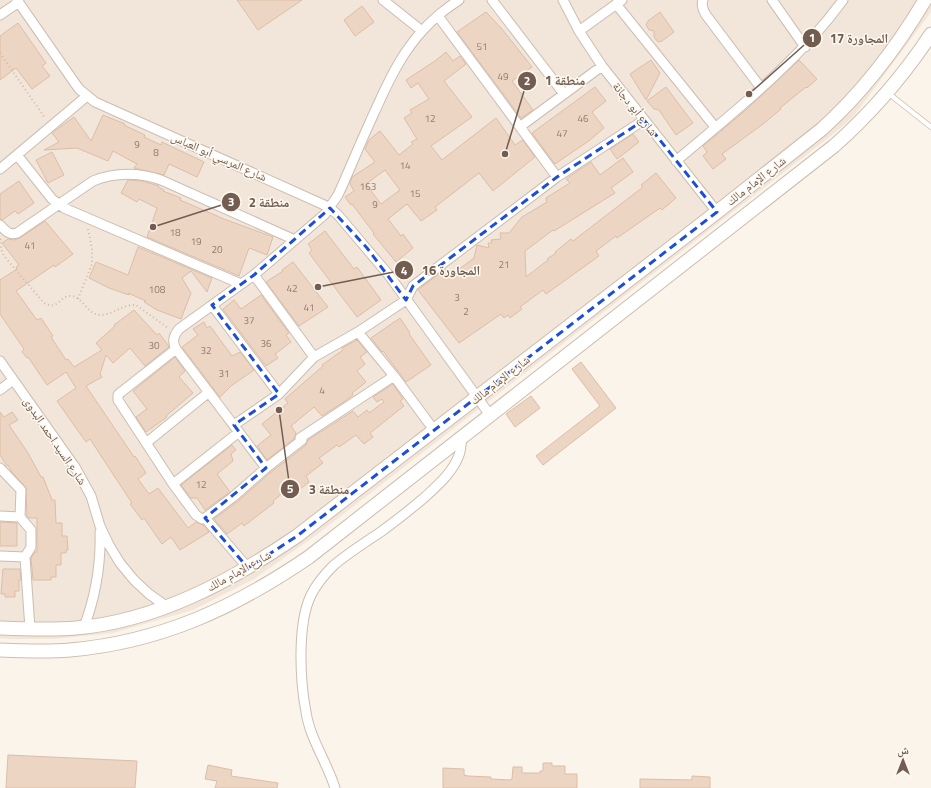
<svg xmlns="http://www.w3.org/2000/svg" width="931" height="788" font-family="'Titillium Web','Noto Naskh Arabic',sans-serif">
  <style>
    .residential { fill: #f1e6d9 }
    .building { fill: #edd5c4; stroke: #ddbda6; fill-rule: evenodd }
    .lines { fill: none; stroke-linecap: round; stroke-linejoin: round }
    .lane-casing { stroke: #cbbdb1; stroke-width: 6 }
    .street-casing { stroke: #cbbdb1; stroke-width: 11 }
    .secondary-casing { stroke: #cebdae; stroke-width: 15 }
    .path { stroke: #d2b9a7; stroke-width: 2; stroke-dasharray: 1 3; stroke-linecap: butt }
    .lane { stroke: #fff; stroke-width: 4.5 }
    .street { stroke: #fff; stroke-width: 9 }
    .secondary { stroke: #fff; stroke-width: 13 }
    .marked { fill: none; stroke: #1d4ed8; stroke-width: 3; stroke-dasharray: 8 5; stroke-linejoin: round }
    .labels { text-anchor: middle; stroke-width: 3; stroke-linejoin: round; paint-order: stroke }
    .number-label { font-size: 10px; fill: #917b6d }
    .street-label { font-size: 12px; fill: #725d50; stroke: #fdf8f0 }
    .leader { fill: none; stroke: #725d50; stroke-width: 1.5 }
    .callout-dot { fill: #725d50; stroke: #fdf8f0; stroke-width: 1.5 }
    .mark-label { font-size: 12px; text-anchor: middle; font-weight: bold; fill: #fff }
    .callout-label { font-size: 13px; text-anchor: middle; font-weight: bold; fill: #725d50; stroke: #fdf8f0; stroke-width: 3; stroke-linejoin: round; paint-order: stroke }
  </style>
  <rect width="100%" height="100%" fill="#faf4ea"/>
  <path class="residential" d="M0,0H931V12L853,117L832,135L319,533L254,579L193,610L113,633L53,639H10L0,638Z"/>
  <path class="building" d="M237,0H302L258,30Z
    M362,6L374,22L355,36L344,20Z
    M486,12L502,29L532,67L512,81L533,110L521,118L457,32Z
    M660,12L674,32L662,41L658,42L654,37V31L649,30L646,25L648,21Z
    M18,23L46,63L42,66L50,76L32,89L16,68L0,80V36Z
    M446,52L453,61L460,56L466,64L444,81L472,117L431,146L442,160L496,118L515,145L523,140L535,157L493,191L479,173L435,207L437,210L421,221L407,204L388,219L401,236L403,234L413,248L396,262L373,234L374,233L352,204L351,205L345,197L354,191L350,184L352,177L375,162L365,149L369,140L380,131L399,155L413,144L411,142L417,139L404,118L412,113L410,110L429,99L418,83L411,88L406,80L435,61ZM385,170L400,190L381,204L366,184Z
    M651,60L660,73L646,100L630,74Z
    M799,60L817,79L807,88L806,87L780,108L781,109L763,124L722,154L726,159L713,169L703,156L707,152L703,146L747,109Z
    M595,87L606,101L592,112L604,128L590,140L555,164L532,133Z
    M666,87L693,123L676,135L659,110L654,109L647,101Z
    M103,115L125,124L124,125L145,135L144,137L161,145L162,142L204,162L197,177L169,164L164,175L134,168L137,164L113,151L108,161L77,148L44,150L59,142L52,133L74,117L91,141Z
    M633,134L639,142L617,159L610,149Z
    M52,152L64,175L48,183L36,160Z
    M623,158L633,172L611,188L615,193L554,231L553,230L525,251L526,277L548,260L547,259L556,253L555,252L571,239L573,241L643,187L641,185L656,173L676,198L662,210L660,208L617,238L616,236L596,251L599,256L546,294L543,290L520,307L522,309L510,318L508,315L504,318L501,314L459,343L418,290L445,269L450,276L474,258L477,245L489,248L488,243H492L491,240L501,239L500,233H509L522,217L547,202L546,198L570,183L566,179L591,162L600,175Z
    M128,180L142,181L159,186L158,187L164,190L163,191L181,198L180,200L224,219L273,237L267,255L249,248L239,276L147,237L157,208L139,199L137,202L121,193Z
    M19,181L34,203L18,214L15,211L2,220L0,219V194Z
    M45,221L73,254L55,267L54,265L16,291L37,320L41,318L53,336L51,337L66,360L68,359L74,367L102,350L96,343L115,326L114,325L134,310L157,335L159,333L168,345L169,347L145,366L130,348L113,363L106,355L100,374L102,377L86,386L134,457L135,456L146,473L138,479L149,494L158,488L188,528L196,522L203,525L209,532L180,550L171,537L162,544L144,518L142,520L130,504L132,503L90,439L86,442L57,401L76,388L66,372L47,385L28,357L27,358L22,352L24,349L0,314V280L17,269L16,267L19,265L2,243L8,239L14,240L20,238Z
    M325,231L354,269L357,267L381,300L357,317L309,253L312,250L308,244Z
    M138,247L212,278L207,292L191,271L182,278L191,293L181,319L157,310L144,302L146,301L128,293L129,295L109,288L89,278L96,262L128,275Z
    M293,262L328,307L299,326L266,282L283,271L282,270Z
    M261,295L289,333L286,335L291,342L275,354L278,358L266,366L223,309L234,300L241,309Z
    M400,318L410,333L409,334L431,365L406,382L383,351L382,352L371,338Z
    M204,322L207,328L210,326L232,356L240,352L254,370L231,386L220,397L182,347L198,335L193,329Z
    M357,340L367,352L360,357L365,364L357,371L366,382L352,393L353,395L345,401L322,416L314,407L291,426L296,433L294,439L267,460L257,446L271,435L262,424L288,403L285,399L323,366L322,365L343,350L342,348Z
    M175,357L185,371L179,377L193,393L166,416L167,417L146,432L136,417L147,409L133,391Z
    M581,362L616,408L543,465L536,456L600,406L572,369Z
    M393,384L403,399L400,401L404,406L370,433L373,437L364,444L356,435L339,447L337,445L319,458L323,463L306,476L309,482L295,493L290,487L273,501L274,503L244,526L242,523L227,534L214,519L237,502L270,473L306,445L308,440L353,411L358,417L367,410L369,413L384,402L382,399L377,402L373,397Z
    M531,396L540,408L515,427L506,414Z
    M0,412L4,417L12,412L18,420L9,425L28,453L41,477H43L52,500H55L56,523H62V536H67L68,550H66V553H61V565H56V577H51V580H33L31,558L35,552H37V518H29L27,517L26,488L12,472L8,465L7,466L0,455Z
    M232,445L236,450L231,454L233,461L217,474L230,492L205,510L197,498H191L181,485Z
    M0,522L17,523V546H0Z
    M3,569H20L21,580H19V591H15V597H5V594H1Z
    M8,755L137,761L135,788H6Z
    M543,763H552V766H565V774H577V788H443V768L464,769V775L468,776L491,777V779L509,780L512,779L513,767H522V773H540V771H543Z
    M208,765L232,770L231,776L278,783L277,788H215L217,781L205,779Z
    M692,776L710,777V788H640V779L692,780Z"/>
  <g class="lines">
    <g class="lane-casing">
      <path id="lane" d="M888,93L931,127"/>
    </g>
    <g class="street-casing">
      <path id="street" d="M17,0L72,79L79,89L95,102L322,204L330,208L338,215L388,274L490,415
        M383,0L422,31
        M492,0L564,94
        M563,0L579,31L602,66L717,212
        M703,0C701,5 703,10 706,15L761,88
        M772,0L805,47
        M616,4L715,127
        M0,15L19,2
        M438,16L557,177
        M579,31L622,0
        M521,126L602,66
        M17,155L52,199L64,208L241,284
        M676,161C735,111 797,63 843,0
        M0,169L87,96
        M0,225C5,230 9,236 17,233L93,181C116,172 137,172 161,180L295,240
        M254,275L314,357
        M212,305L279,394
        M358,332L394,376L434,430
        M176,349L120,393L118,395V400L173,484L196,515L202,519L205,518L248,568
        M0,361L75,467L91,496L100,526L109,545L120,563L134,580L149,594L166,606
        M0,390L13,380
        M234,425L279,394L314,357L358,332L406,300L413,286L557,177L644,120
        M146,443L209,392
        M0,468L21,490L20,517L31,530V547L25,557L30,629
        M266,468L176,349C172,342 173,336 179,329L254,275L325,214L338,195C349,171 359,146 370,122C393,71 410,31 459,0
        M173,484L239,432
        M0,516L20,517
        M205,518L233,497L266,468L302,440L300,438L394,376
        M0,556L25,557
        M84,627C96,595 101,565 100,532
        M335,788C327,762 310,739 306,712C300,681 297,624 311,595C316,585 325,574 333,566C348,553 366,542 382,531C397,520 411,509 425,497C438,485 453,472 459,455C461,450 461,443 462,438"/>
    </g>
    <g class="secondary-casing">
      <path id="secondary" d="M0,628C26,629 51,630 76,628C157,621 231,581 297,536L717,212L822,129C864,91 896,49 925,0
        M0,650C23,651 47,652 70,650C161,642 234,608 309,557L834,146C871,113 904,75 931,34"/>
    </g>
    <path class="path" d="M0,53L45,118
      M1,239L0,240L1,249L4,256L44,303C59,311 59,295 72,296C83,298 87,314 100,315C113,315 122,304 136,305L168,328
      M78,299L92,264V249L88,229"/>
    <use href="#lane" class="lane"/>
    <use href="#street" class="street"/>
    <use href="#secondary" class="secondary"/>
  </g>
  <path class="marked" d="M644,120L717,212L297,536L248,568L205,518L266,468L234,425L279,394L212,305L254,275L330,208L367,248L406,300L413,286L557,177Z"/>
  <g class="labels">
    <g class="number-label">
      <text x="482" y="50">51</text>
      <text x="503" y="80">49</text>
      <text x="430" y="122">12</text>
      <text x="583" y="122">46</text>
      <text x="562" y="137">47</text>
      <text x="137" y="148">9</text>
      <text x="156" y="156">8</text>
      <text x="405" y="169">14</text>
      <text x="368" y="190">163</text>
      <text x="415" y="197">15</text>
      <text x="375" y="208">9</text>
      <text x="175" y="236">18</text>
      <text x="196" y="245">19</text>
      <text x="30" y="249">41</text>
      <text x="217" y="253">20</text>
      <text x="504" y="268">21</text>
      <text x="292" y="292">42</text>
      <text x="157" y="293">108</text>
      <text x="457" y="301">3</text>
      <text x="309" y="311">41</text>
      <text x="466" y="315">2</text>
      <text x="249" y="324">37</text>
      <text x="266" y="347">36</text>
      <text x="154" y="349">30</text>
      <text x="206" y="354">32</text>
      <text x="224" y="377">31</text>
      <text x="322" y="394">4</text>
      <text x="201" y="488">12</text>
    </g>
    <g class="street-label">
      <text transform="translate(635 109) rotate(52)" y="4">شارع أبو دجانة</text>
      <text transform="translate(219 157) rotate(24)" y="4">شارع المرسي أبو العباس</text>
      <text transform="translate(756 181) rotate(-38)" y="4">شارع الإمام مالك</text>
      <text transform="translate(500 380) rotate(-38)" y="4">شارع الإمام مالك</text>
      <text transform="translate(55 441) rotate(56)" y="4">شارع السيد احمد البدوى</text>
      <text transform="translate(239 571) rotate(-29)" y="4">شارع الإمام مالك</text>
    </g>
  </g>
  <path class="leader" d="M749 94L812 38M505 154L527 81M153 227L231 202M318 287L404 270M279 410L290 489"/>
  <g class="callout-dot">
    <circle cx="749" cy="94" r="4"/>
    <circle cx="505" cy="154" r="4"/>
    <circle cx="153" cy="227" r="4"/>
    <circle cx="318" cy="287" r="4"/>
    <circle cx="279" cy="410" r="4"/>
    <circle cx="812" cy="38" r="10"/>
    <circle cx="527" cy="81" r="10"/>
    <circle cx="231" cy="202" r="10"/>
    <circle cx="404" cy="270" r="10"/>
    <circle cx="290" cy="489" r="10"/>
  </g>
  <g class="mark-label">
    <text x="812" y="42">1</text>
    <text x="527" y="85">2</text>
    <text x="231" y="206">3</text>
    <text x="404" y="275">4</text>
    <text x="290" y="493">5</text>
  </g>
  <g class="callout-label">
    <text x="859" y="43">المجاورة 17</text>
    <text x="565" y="85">منطقة 1</text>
    <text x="269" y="207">منطقة 2</text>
    <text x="451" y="275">المجاورة 16</text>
    <text x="329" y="494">منطقة 3</text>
  </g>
  <g transform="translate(903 760)" stroke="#fdf8f0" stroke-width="3" paint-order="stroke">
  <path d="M0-3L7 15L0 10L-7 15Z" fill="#725d50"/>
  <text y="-6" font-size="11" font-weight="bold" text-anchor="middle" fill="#725d50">ش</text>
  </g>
</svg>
